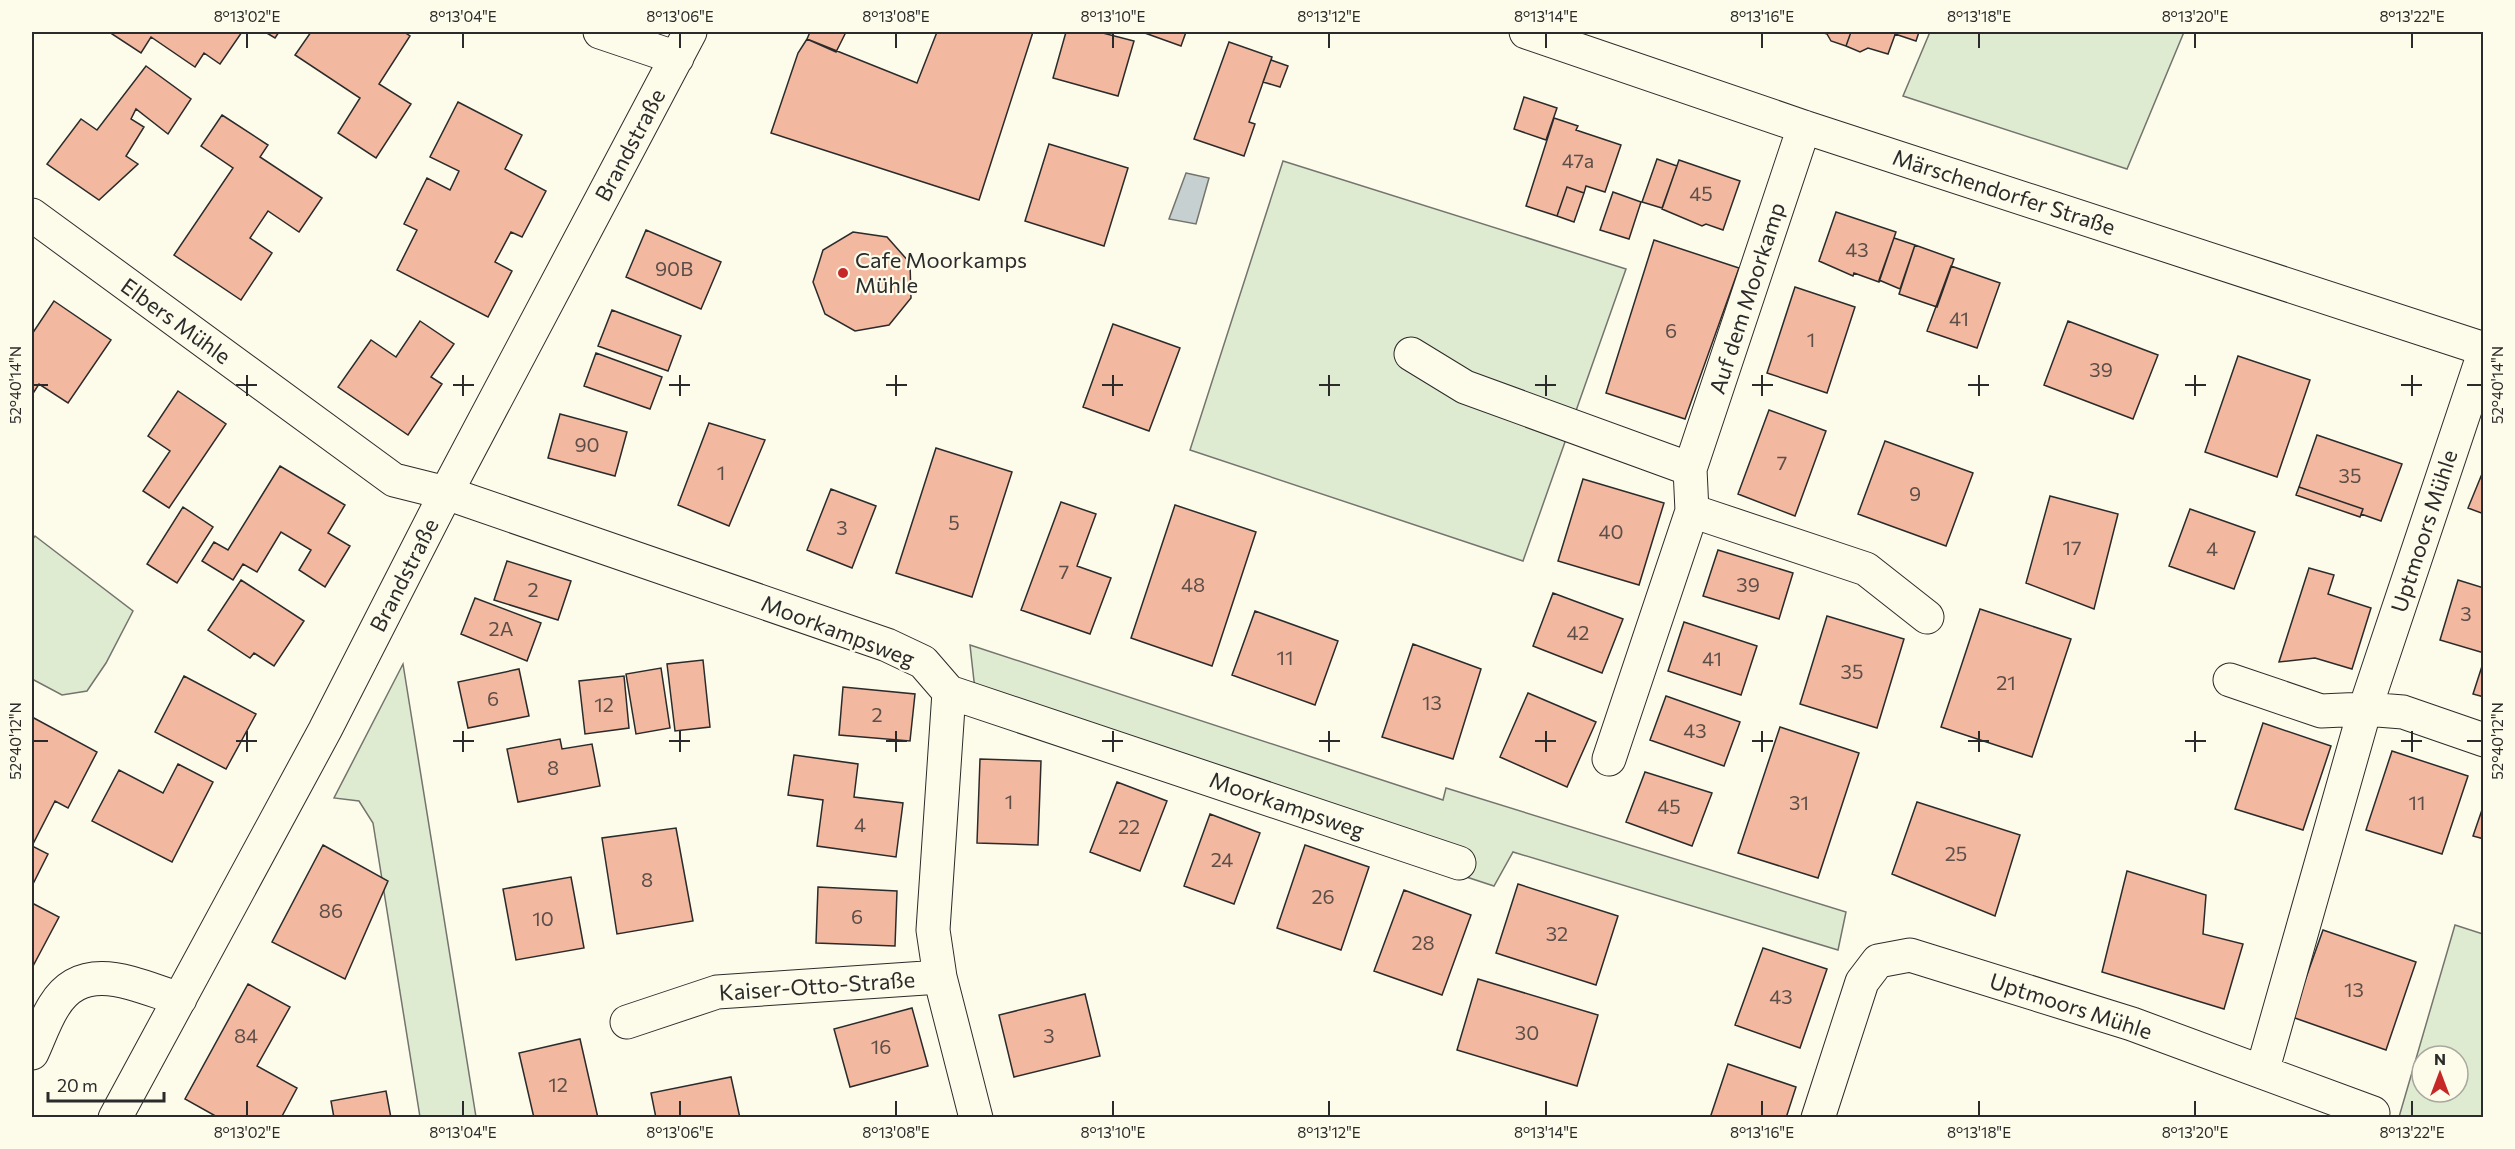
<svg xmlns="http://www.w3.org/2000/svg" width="2515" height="1149" font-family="Commissioner,sans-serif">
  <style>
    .green { fill: #deebd1; stroke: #74746e; stroke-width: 1.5; fill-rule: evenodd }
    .water { fill: #c7d0d0; stroke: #74746e; stroke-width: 1.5 }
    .building { fill: #f2b8a0; stroke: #2b2b2b; stroke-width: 1.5 }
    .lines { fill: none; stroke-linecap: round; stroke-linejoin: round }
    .minor-casing { stroke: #2b2b2b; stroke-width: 35 }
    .minor { stroke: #fdfbea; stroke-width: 33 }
    .ticks { fill: none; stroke: #2b2b2b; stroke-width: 2 }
    .poi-dot { fill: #c62828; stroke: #fdfbea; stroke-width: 2 }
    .labels { text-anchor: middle; stroke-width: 4.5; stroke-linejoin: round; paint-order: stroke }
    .number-label { font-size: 20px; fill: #5d4e48 }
    .street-label { font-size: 22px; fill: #2b2b2b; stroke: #fdfbea }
    .poi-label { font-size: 22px; fill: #2b2b2b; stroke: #fdfbea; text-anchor: start }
    .neatline { fill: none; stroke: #2b2b2b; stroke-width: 2 }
    .ticks-label { font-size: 15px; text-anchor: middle; fill: #2b2b2b }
  </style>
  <rect width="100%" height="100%" fill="#fdfbea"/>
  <path class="green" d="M1930,32H2184L2127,169L1903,96Z
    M1283,161L1626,269L1523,561L1190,450Z
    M35,536L133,611L106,663L87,691L62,695L32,679V540Z
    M970,645L1443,800L1446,788L1846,912L1838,950L1513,852L1494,886L978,717Z
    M403,664L476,1117H420L373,823L359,801L334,798Z
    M2455,925L2483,934V1117H2399ZM2422,1056H2458V1092H2422Z"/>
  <path class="water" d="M1186,173L1209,178L1196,224L1169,219Z"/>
  <path class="building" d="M109,32H242L220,64L204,53L195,67L151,37L141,53Z
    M265,32H279L275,38Z
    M311,32H404L410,36L379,84L411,104L376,158L338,133L360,98L295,55Z
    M810,32H846L836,52L807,39Z
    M937,32H1033L979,200L771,133L798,53L807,39L917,83Z
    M1066,32H1099L1134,41L1118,96L1053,78Z
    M1142,32H1186L1181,46Z
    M1821,32H1851L1846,46L1831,41L1827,34Z
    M1851,32H1896L1888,54L1868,48L1860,52L1846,46Z
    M1896,32H1919L1916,41L1895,34Z
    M1229,42L1272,57L1249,122L1255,124L1244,156L1194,139Z
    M1271,60L1288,66L1280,87L1263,82Z
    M146,66L191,99L168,134L136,109L131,119L144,127L126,156L138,164L99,200L47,164L81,119L97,130Z
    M1524,97L1557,108L1546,140L1514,129Z
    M458,102L522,135L505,169L546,191L522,237L511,232L495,262L512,271L488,317L397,270L417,230L404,224L427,178L450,190L459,171L430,157Z
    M222,115L268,145L260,157L322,198L299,232L268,211L250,238L272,253L241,300L174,255L233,168L201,146Z
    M1554,118L1578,126L1576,130L1621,145L1605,192L1586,186L1584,193L1567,187L1557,216L1526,206Z
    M1049,144L1128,168L1104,246L1025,221Z
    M1657,159L1677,166L1662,208L1642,202Z
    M1679,160L1740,181L1723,230L1706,224L1702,226L1662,209Z
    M1567,187L1584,193L1574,222L1557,216Z
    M1613,192L1641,202L1629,239L1600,230Z
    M1836,212L1896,232L1879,282L1854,273L1853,276L1819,261Z
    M646,230L721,262L701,309L626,277Z
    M853,232L887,237L910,263L911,298L889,325L855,331L825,314L813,282L823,250Z
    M1894,238L1915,245L1900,289L1879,280Z
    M1654,240L1739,268L1685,419L1606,393Z
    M1915,245L1954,259L1937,307L1899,294Z
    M1951,266L2000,283L1977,348L1927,331Z
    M1795,287L1855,307L1827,393L1767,373Z
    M54,301L111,340L68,403L39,384L32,395V334Z
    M612,310L681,336L668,371L598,346Z
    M420,321L454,344L431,377L442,384L408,435L338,387L371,340L396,357Z
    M2068,321L2158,355L2133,419L2044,385Z
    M1113,324L1180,348L1149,431L1083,407Z
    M596,353L662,377L650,409L584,386Z
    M2238,356L2310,380L2277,477L2205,452Z
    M178,391L226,424L169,508L143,491L170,451L148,436Z
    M1769,410L1826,431L1795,516L1738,494Z
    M560,414L627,432L615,476L548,458Z
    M709,423L765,440L729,526L678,505Z
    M2317,435L2402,464L2381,521L2361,514L2363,509L2299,487Z
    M1885,441L1973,473L1946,546L1858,514Z
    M936,448L1012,472L972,597L896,573Z
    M280,466L345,505L328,533L350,546L325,587L299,570L311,550L281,532L257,572L243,564L233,580L202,561L214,542L228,550Z
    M2484,469V514L2468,508Z
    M1583,479L1664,503L1639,585L1558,561Z
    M2299,487L2363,509L2360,517L2296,495Z
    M831,489L876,506L852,568L807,550Z
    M2050,496L2118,514L2094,609L2026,583Z
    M1061,502L1096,514L1077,566L1111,578L1090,634L1021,610Z
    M1175,505L1256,532L1212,666L1131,638Z
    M183,507L213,527L177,583L147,564Z
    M2190,509L2255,532L2234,589L2169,566Z
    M1718,550L1793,573L1779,619L1703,596Z
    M507,561L571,581L558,620L494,600Z
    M2309,568L2334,575L2328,594L2371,608L2352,669L2315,658L2279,662Z
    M241,580L304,621L274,666L254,653L250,658L208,630Z
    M2458,580L2484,588V653L2440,640Z
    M1553,593L1623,619L1602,673L1533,646Z
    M475,598L541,623L527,661L461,634Z
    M1980,609L2071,639L2032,757L1941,727Z
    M1255,611L1338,641L1315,705L1232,675Z
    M1827,616L1904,639L1877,728L1800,704Z
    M1684,622L1757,646L1741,695L1668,671Z
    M1413,644L1481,669L1453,759L1382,737Z
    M703,660L710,727L675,731L667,664Z
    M2484,660V697L2473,694Z
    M661,668L670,728L636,734L626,674Z
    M519,669L529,716L468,728L458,682Z
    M184,676L256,714L226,769L155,732Z
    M624,676L629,728L585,734L579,681Z
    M843,687L915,694L910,741L839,735Z
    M1528,693L1596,722L1567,787L1500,757Z
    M1666,696L1740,722L1724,766L1650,740Z
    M32,717L97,752L68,808L55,801L32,846L48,854L32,886Z
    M2263,723L2331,746L2303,830L2235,809Z
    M1780,727L1859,753L1818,878L1738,853Z
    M560,739L562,749L592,744L600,786L518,802L507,749Z
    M2392,751L2468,776L2442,854L2366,830Z
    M794,755L858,764L854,797L903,803L896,857L817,846L823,800L788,795Z
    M980,759L1041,761L1038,845L977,843Z
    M178,764L213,782L172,862L92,821L119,770L163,793Z
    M1645,772L1712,793L1692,846L1626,822Z
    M1117,782L1167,801L1140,871L1090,852Z
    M1917,802L2020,835L1995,916L1892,874Z
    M2484,804V839L2473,836Z
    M1210,814L1260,833L1234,904L1184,886Z
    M676,828L693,921L617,934L602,838Z
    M323,845L388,881L345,979L272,942Z
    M1305,845L1369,867L1341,950L1277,928Z
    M2127,871L2206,895L2203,934L2243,944L2224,1009L2102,972Z
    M571,877L584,948L516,960L503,889Z
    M1518,884L1618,916L1596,985L1496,953Z
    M818,887L897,891L895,946L816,943Z
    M1404,890L1471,915L1442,995L1374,971Z
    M32,903L59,917L32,968Z
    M2323,930L2416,962L2386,1050L2292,1017Z
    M1763,948L1827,969L1800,1048L1735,1025Z
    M1478,979L1598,1015L1577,1086L1457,1050Z
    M248,984L290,1007L257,1066L297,1088L281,1118H219L185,1099Z
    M1085,994L1100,1056L1014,1077L999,1015Z
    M912,1008L928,1066L850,1087L834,1029Z
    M580,1039L598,1118H534L519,1053Z
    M1728,1064L1796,1087L1786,1118H1710Z
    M731,1077L740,1118H656L651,1093Z
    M386,1091L391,1118H334L331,1101Z"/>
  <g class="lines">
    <g class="minor-casing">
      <path id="minor" d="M600,32L677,58
        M1526,32L1804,127L2484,349
        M32,215L394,480L446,493L887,645L923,662L949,692L1459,863
        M1411,354L1465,387L1690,469
        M1692,511L1866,569L1927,617
        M2230,680L2321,711L2365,709L2403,712L2484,740
        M949,692L933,930L940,977L976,1118
        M1609,759L1692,511L1690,469L1804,127
        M627,1022L717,992L940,977
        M32,1053C39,1038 45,1020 54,1006C84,957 137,986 180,999
        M2262,1072L2365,709L2484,353
        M115,1118L325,730L446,493L690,32
        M1818,1118L1862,982L1878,961L1910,955L2132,1024L2373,1113"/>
    </g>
    <use href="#minor" class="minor"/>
  </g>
  <path class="ticks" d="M247,33V48M463,33V48M680,33V48M896,33V48M1113,33V48M1329,33V48M1546,33V48M1762,33V48M1979,33V48M2195,33V48M2412,33V48M247,375V396M463,375V396M680,375V396M896,375V396M1113,375V396M1329,375V396M1546,375V396M1762,375V396M1979,375V396M2195,375V396M2412,375V396M33,385H48M236,385H257M453,385H474M669,385H690M886,385H907M1102,385H1123M1319,385H1340M1535,385H1556M1752,385H1773M1968,385H1989M2185,385H2206M2401,385H2422M2467,385H2482M247,731V752M463,731V752M680,731V752M896,731V752M1113,731V752M1329,731V752M1546,731V752M1762,731V752M1979,731V752M2195,731V752M2412,731V752M33,741H48M236,741H257M453,741H474M669,741H690M886,741H907M1102,741H1123M1319,741H1340M1535,741H1556M1752,741H1773M1968,741H1989M2185,741H2206M2401,741H2422M2467,741H2482M247,1101V1116M463,1101V1116M680,1101V1116M896,1101V1116M1113,1101V1116M1329,1101V1116M1546,1101V1116M1762,1101V1116M1979,1101V1116M2195,1101V1116M2412,1101V1116"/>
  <circle class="poi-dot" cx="843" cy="273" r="6"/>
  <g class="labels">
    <g class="number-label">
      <text x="1578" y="168">47a</text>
      <text x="1701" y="201">45</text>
      <text x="1857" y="257">43</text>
      <text x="674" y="276">90B</text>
      <text x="1959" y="326">41</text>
      <text x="1671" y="338">6</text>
      <text x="1811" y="347">1</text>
      <text x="2101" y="377">39</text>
      <text x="587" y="452">90</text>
      <text x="1782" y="470">7</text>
      <text x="721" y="480">1</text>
      <text x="2350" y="483">35</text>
      <text x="1915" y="501">9</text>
      <text x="954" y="530">5</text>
      <text x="842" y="535">3</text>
      <text x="1611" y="539">40</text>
      <text x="2072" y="555">17</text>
      <text x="2212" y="556">4</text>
      <text x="1064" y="579">7</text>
      <text x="1193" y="592">48</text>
      <text x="1748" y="592">39</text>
      <text x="533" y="597">2</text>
      <text x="2466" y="621">3</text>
      <text x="501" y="636">2A</text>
      <text x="1578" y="640">42</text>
      <text x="1285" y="665">11</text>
      <text x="1712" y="666">41</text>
      <text x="1852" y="679">35</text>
      <text x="2006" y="690">21</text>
      <text x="493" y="706">6</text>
      <text x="1432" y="710">13</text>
      <text x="604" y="712">12</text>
      <text x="877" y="722">2</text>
      <text x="1695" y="738">43</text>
      <text x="553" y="775">8</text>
      <text x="1009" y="809">1</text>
      <text x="1799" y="810">31</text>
      <text x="2417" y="810">11</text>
      <text x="1669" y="814">45</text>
      <text x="860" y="832">4</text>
      <text x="1129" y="834">22</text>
      <text x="1956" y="861">25</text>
      <text x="1222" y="867">24</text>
      <text x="647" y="887">8</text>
      <text x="1323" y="904">26</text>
      <text x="331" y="918">86</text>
      <text x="857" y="924">6</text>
      <text x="543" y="926">10</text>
      <text x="1557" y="941">32</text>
      <text x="1423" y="950">28</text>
      <text x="2354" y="997">13</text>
      <text x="1781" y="1004">43</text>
      <text x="1527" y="1040">30</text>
      <text x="246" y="1043">84</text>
      <text x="1049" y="1043">3</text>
      <text x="881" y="1054">16</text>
      <text x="558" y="1092">12</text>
    </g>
    <g class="street-label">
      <text transform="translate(630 145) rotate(-62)" y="8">Brandstraße</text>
      <text transform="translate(2004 192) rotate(18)" y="8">Märschendorfer Straße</text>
      <text transform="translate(1747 298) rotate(-72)" y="8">Auf dem Moorkamp</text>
      <text transform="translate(176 321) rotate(36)" y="8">Elbers Mühle</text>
      <text transform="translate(2424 531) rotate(-72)" y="8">Uptmoors Mühle</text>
      <text transform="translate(404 575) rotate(-63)" y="8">Brandstraße</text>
      <text transform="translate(838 631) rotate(21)" y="8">Moorkampsweg</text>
      <text transform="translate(1287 805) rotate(19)" y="8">Moorkampsweg</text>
      <text transform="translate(817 986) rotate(-4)" y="8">Kaiser-Otto-Straße</text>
      <text transform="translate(2071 1006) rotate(18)" y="8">Uptmoors Mühle</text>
    </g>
    <g class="poi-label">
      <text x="855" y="268">Cafe Moorkamps<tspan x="855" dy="25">Mühle</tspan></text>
    </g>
  </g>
  <rect width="2515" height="1149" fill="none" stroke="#fdfbea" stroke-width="66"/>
  <g transform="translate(2440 1074)"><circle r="28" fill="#fdfbea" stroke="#a9a89e" stroke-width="1.5"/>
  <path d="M0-4.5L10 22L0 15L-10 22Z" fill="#c62828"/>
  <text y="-9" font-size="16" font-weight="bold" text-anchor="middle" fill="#2b2b2b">N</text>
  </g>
  <path d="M48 1092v9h116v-9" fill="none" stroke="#2b2b2b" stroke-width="3"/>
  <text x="57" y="1092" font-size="18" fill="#2b2b2b" stroke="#fdfbea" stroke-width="4.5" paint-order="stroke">20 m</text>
  <rect x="33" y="33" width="2449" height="1083" class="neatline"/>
  <g class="ticks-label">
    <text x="247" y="22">8°13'02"E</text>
    <text x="463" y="22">8°13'04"E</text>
    <text x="680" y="22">8°13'06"E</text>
    <text x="896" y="22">8°13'08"E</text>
    <text x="1113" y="22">8°13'10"E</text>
    <text x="1329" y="22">8°13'12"E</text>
    <text x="1546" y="22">8°13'14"E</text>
    <text x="1762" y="22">8°13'16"E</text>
    <text x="1979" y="22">8°13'18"E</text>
    <text x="2195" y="22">8°13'20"E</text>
    <text x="2412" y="22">8°13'22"E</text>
    <text transform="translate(16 385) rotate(-90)" y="5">52°40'14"N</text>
    <text transform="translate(2498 385) rotate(-90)" y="5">52°40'14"N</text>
    <text transform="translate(16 741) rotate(-90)" y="5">52°40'12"N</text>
    <text transform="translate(2498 741) rotate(-90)" y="5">52°40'12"N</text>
    <text x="247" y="1138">8°13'02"E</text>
    <text x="463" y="1138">8°13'04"E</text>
    <text x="680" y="1138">8°13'06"E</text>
    <text x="896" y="1138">8°13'08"E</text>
    <text x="1113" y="1138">8°13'10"E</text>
    <text x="1329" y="1138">8°13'12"E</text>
    <text x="1546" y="1138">8°13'14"E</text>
    <text x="1762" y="1138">8°13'16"E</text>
    <text x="1979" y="1138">8°13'18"E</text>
    <text x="2195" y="1138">8°13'20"E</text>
    <text x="2412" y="1138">8°13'22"E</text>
  </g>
</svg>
